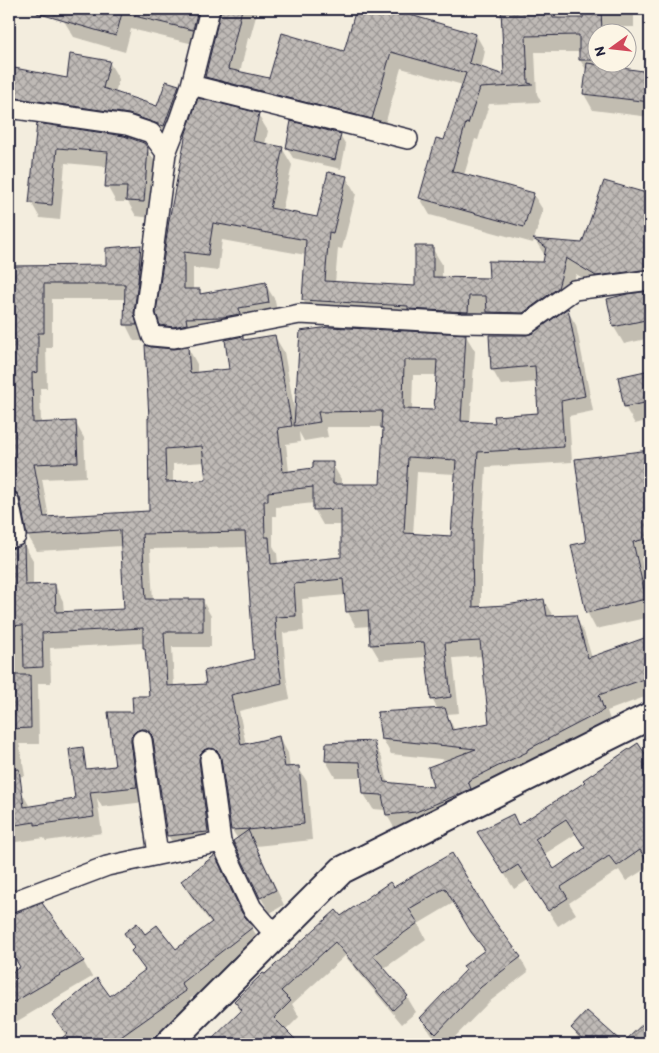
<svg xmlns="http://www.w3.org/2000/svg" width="659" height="1053" font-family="Itim,sans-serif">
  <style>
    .shadow { fill: #0003; fill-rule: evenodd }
    .building { fill: url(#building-cross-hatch); stroke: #22223b; fill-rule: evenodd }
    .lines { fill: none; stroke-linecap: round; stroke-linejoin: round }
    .minor-casing { stroke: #22223b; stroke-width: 22 }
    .secondary-casing { stroke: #22223b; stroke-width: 30 }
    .minor { stroke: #fcf5e5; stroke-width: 19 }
    .secondary { stroke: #fcf5e5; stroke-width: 26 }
  </style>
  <defs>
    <pattern id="building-cross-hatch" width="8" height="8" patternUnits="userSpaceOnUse" patternTransform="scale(1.25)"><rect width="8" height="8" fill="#bfbab6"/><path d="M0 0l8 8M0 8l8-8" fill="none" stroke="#9b9795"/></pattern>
  </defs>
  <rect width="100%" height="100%" fill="#f3edde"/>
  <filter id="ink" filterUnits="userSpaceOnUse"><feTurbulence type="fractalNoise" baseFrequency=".02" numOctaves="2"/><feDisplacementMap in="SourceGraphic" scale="10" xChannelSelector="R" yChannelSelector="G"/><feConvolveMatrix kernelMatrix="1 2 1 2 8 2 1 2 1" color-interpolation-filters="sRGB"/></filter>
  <g filter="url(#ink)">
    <path class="shadow" d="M67,9H258L250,38H248L240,73L270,80L345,52L358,9H402L400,13L476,35L485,51L481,69L506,77L503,9H553L559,19H584V9H634V27H610V32H596V62H611V68L650,73V117L593,110L584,94L587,71L580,60V52H535L537,94L541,102L489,104L478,140L475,139L464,175L533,194L543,210L533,243L430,215L420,198L445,142L463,85L401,68L382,135L216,93L206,77L222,14L216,15L202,46L131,29L125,52L74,37L64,21Z
      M109,62L119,79L115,93L158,108L178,86L188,103L174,142L139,130L10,117L9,119V68L68,80Z
      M258,115L268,131L265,144L282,148L292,165L282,211L318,218L346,177L356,194L342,249L338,248L335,283L416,288L432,248L442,264V279H491L544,263L545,256L535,240L583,244L605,182L650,196V286L606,292L576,274L567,304L498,328L489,312H478L477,328L313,317L303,300L306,255L222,240L218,271L193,268V291L199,290L202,295L265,284L275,300L278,320L171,342L162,325L170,220Z
      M38,125L147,149L157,165L152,218L136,216L128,202H116L107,186L108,167L65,163L60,220L40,218L31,202Z
      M650,132V170L646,163Z
      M340,135L346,145L341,169L293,158L287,148Z
      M140,246L149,262L145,341H134L126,325V299H52V348H46L47,388H40L41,424L75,422L84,438L86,477L42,479L49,518L151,512L173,350L188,348L197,364V373L230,370L242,338L244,341L275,337L284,352L295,413H296L301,332L466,336L475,351L470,423L496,424L540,414L537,382L501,385L492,369L527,336L534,335L567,310L576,325L593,411L569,416L572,462L486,467L481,556V608L506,606L544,601L553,616L575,617L584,632L592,658L650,638V695L607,711L612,726L396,831L387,815L386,810L373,809L364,794L362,777H335L326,761L328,744L373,743L382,758L388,784L435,788L450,760L391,754L382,738L438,710L432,699L427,657L380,660L371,645L370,626L356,627L348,612L346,595L302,599L304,631L283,633L286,676L290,699L239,711L246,745L279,737L288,753L290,768L298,767L307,782L312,840L256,846L284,905L270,913L261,898L235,842L238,839L232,830L223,764L218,763L216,847L177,851L168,835L155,745L150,744L145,802L102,807L97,798L102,833L46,841L44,838L9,843V793L21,791L30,807L76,800L116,767L134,713L150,697L147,651L144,647V643L50,648L51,683H38L39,744H19L20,747L25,776L9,777V733H14L11,728V680H9V613H33L34,598L9,597V550L20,548L24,545L33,560V586L55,585L63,601L64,613L126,610L122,546L37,551L28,536L23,506L17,505L9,510V442H12L9,376V299H13V267L107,266ZM413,375H437L435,411L412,410ZM326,427H383L384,430L381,485H341V479L332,464L314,470L289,472L286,444L300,442L299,432L304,441L328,437ZM206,462L208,481L173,483V464ZM417,472L456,474L452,538L413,535ZM314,503V509L323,525H342V558L278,564L277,553L273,546V516H276V507ZM247,547L255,660L208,685L174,687L172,647H211V616L202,600L153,601L150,549ZM483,656L490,724L455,731L447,714L459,713L453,658Z
      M650,293V338L624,344L614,327L608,300Z
      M650,371V420L635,424L625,407L619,378Z
      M650,451V557L641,558L645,576L650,575V617L596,629L587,612V543L577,460Z
      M650,750V866L626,881L619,870L569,903L576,914L558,926L528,880L514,889L488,848L512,815L519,826ZM576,834L586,849L553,870L543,855Z
      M452,854L488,915L520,957L528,972L489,1002L448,1044H441L430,1033L421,1018L485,952L455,902L418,924L426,939L383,969L407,997L416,1012L402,1024L345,956L292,1004L299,1017L285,1031L298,1044H209L241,1012L235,1001L265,976L340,918L393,889Z
      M214,857L224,873L245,919L252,928L262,944L190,999L194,1007L142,1044H56L66,1036L53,1016L110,997L145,971L133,951L144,936L175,951L211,923L192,898L182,882Z
      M41,904L83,961L92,977L9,1026V975L22,968L9,947V918L10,919Z
      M588,1012L622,1044H582L573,1029Z
      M650,1019V1044H623Z"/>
    <path class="building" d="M38,9H123L116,36L37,13Z
      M131,9H198L193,30L130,15Z
      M221,9H242L228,69L269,78L282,33L344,51L356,9H390L476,34L469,63L504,75L501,9H552L553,18H583V9H601L602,32H596V60H579V35L526,36L528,83L532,84V85L480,88L468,124L466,123L452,171L534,193L524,227L419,198L436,138L444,140L466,73L391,52L372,119L205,77Z
      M70,54L110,61L103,88L157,106L166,81L179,85L164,126L129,114L9,97V67L67,78Z
      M587,63L650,72V102L583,94Z
      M198,98L259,113L253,141L283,147L270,208L317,217L328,172L347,176L333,233L329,232L325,281L415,286V246H433V277L489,278L488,261L543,262L546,247L533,239L582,243L604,181L650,194V269L596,276L566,258L558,288L523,313L487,312L486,296H469L468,312L408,309V306L302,300L306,240L213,223L208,255L184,252V289H200V294L266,282L269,303L239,308L240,314L223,317L186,318L187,324L173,327L160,325L156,313L169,220L186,133Z
      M291,121L341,134L335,160L286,148Z
      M37,123L124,136L144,143L148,148L144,202L126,201L127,187H105L108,152L57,148L52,205L29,203Z
      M141,245L138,281L134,313L137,325H124L125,284H44V333H38V372L32,373L33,423L76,421L78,462L34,464L44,517L149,511L148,418H149L145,345L151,347L173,349L188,347L190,373L229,369L225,340L243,336V340L275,335L292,426L278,428L283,472L313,468V462H333V484H380L383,428H381L382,411L318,412L320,422L294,426L300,331L329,327L466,334L461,421L495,423L494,416L538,413L535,366L491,370L489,335H527L533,333L568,308L585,396L561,401L564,447L478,452L472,540L473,607L506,605L544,599L547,616L576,615L588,658L650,636V677L599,695L604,710L527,750V752L468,781L471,789L416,812L386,815L382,795L363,794L360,762L325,761L326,743L374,741L384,782L433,787L428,767L476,749L381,739L377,712L445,708L452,730L489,723L480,641L445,643L451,697L431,700L424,642L370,645L368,610L346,612L343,579L294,584L296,616L275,617L278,659L282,683L231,695L241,745L279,736L285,767L299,766L304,824L248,830L276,890L260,898L233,841L250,829L231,830L221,758L219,753L215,749L209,748L204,750L200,754L199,760L208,832L167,836L153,738L151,733L146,729H141L136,731L131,736V742L137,787L90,792L94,817L35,825V822L9,826V770L19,769L24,807L75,799L69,749L83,747L86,769L115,766L108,712H133L132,696H149L145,648H143V628L42,633L43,667L24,668L23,625L9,626V549L19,547L24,543L25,585L55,584L56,612L124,609L120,530L27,536L20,498L17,493L13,491L9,490V459H11L9,396V340H12V266L106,265V248ZM404,360H437L434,410L403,409ZM202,446L206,480L166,482L165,449ZM408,457L456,460L451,536L404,533ZM313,487V510L341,509V557L271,564L269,537H265L264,501H268V492ZM245,532L254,659L204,671L206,684L167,686L164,632H203V599H146L142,534Z
      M650,291V319L613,327L607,299L627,294Z
      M650,370V402L624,407L618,377Z
      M650,450V538L633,542L646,599L586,613L571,545L586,542L575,459Z
      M9,675H30L31,728L10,729Z
      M638,743L650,761V866L640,850L617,866L609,856L561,887L568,898L548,911L518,865L504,874L477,832L513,814L518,825L585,782L583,780ZM566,819L585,848L554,869L535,839Z
      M452,853L489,914L521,957L481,987L436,1034L420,1018L466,970L463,966L485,950L471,932L445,888L409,909L418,923L373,955L408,996L393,1010L335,942L281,991L291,1001L274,1018L300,1044H207L242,1010L234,1001L263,973L265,974L336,910L341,916L390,882L394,887Z
      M215,855L242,913L253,927L181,983L186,991L111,1044H54L67,1034L52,1015L97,978L110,996L145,970L131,951L134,948L124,933L137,923L145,934L157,925L176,949L212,922L181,881Z
      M42,903L84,961L9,1005V974L20,967L9,948V919L18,912Z
      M587,1011L623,1043L650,1017V1044H588L571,1028Z"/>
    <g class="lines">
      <g class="minor-casing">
        <path id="minor" d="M191,85L408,139
          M9,108L127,125L151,133L166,153L145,314L152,336L174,338L300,314L461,323L527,324L574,290L650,280
          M166,153L179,120L191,85L210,9
          M9,501L16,536L9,538
          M221,842L252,908L276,936
          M158,855L221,842L210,759
          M9,903L107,866L158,855L142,740"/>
      </g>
      <g class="secondary-casing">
        <path id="secondary" d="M168,1044L342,870L650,716"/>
      </g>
      <use href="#minor" class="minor"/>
      <use href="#secondary" class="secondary"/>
    </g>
  </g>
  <rect width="659" height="1053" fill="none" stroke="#fcf5e5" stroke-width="30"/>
  <rect x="15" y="15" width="629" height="1023" fill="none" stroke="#22223b" stroke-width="2" filter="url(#ink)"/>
  <g transform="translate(612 48) rotate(255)"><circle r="24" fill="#fcf5e5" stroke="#a5a1a1"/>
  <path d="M0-4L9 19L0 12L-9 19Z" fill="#d1495b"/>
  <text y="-8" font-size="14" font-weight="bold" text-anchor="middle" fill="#22223b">N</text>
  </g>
</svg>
